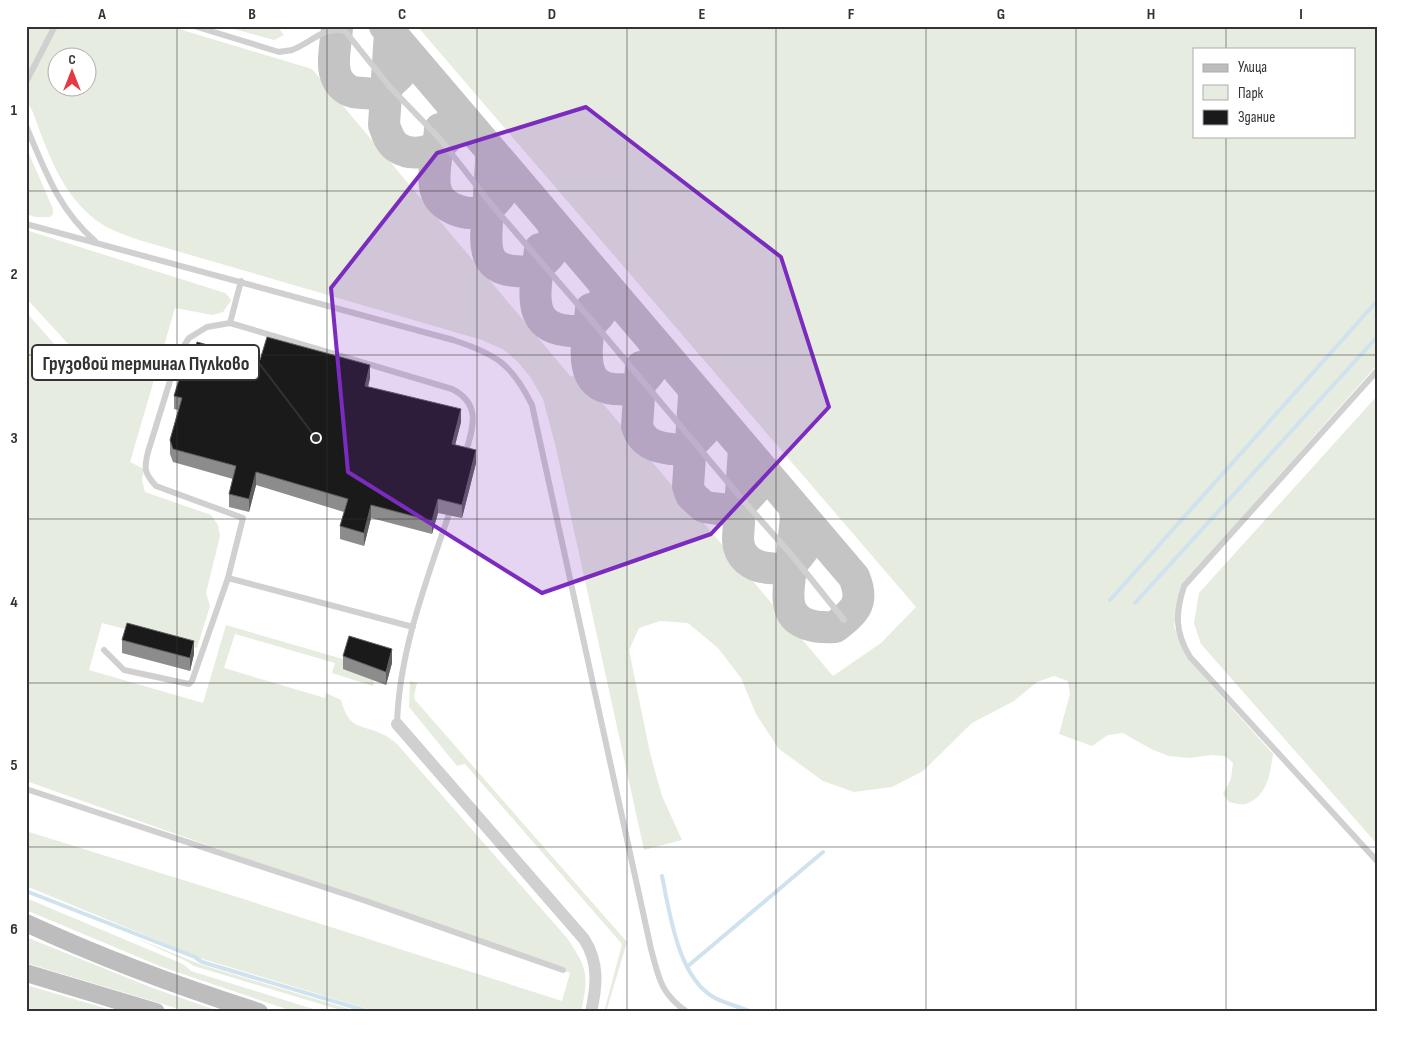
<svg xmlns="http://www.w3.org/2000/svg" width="1403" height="1038" font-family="'Sofia Sans Condensed',sans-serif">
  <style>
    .green { fill: #e6ecdf; fill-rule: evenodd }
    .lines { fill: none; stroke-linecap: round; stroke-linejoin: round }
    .stream { stroke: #cfe2ee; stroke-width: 4 }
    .taxiway { stroke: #c4c4c4; stroke-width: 32 }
    .service { stroke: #d0d0d0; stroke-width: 6 }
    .minor { stroke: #d0d0d0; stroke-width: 12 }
    .secondary { stroke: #bdbdbd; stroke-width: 18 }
    .wall { fill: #8c8c8c }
    .shaded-wall { fill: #5f5f5f }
    .building { fill: #1a1a1a; stroke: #5f5f5f }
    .marked { fill: #7b2cbf; fill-opacity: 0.2; stroke: #7b2cbf; stroke-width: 4; stroke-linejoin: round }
    .grid { fill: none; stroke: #333; stroke-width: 1; stroke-opacity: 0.55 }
    .leader { fill: none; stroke: #333; stroke-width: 2 }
    .callout-dot { fill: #333; stroke: #fff; stroke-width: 2 }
    .callout { fill: #fff; stroke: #333; stroke-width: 2 }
    .callout-label { font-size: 20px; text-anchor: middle; font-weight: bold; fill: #333 }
    .neatline { fill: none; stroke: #333; stroke-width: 2 }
    .grid-label { font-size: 16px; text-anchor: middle; font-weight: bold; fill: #333 }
  </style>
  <rect width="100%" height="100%" fill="#fff"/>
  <path class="green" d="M26,26H169L312,69L571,377L577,373L833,676L881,643L916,607L417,26H1377V325L1375,328L1377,365L1180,587L1174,626L1187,658L1273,754C1270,773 1268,797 1245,804C1241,805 1234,803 1229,802L1223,794L1231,779L1233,763L1225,756L1212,755L1190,758L1169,756L1151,749L1123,733L1108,735L1092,746L1059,734L1070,694L1068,681L1054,676L1037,682L1014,701L972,723L923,771L892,787L854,792L823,781L779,749L756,714L741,678L718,648L688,623L660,621L639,628L629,650L650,753L662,796L682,840L644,850L555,444L543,399L531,378L518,362L504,350L482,340L139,240C122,234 104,228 91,216C59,189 46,147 32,110L26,101ZM1194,49H1354V136H1194ZM58,58H88V88H58Z
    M223,26H277L284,35L274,40Z
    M26,147L53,209V214L50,217H36L26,214Z
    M26,230L225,293L229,297L231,301L223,312L213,315L175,308L130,462L144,469L142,480L145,492L211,515L218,525L220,536L206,593L210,606L197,648L102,623L89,670L203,703L226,625L346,660L374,680L373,686L332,673L335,663L235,634L224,668L325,698L326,693L341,700C350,732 361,723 384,735C389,737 393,741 397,744L567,938C588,969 589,975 581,1012H378L203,959L26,886V831L234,896L562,1001L570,973L26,781V312L79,372L83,360L26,298Z
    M1377,396V844L1201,644L1194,623L1199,593Z
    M410,681L417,683L414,696L415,700L627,942L606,1012H604L622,944L465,764L457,766L409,707Z
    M26,898L183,964L191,971L323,1012H295L162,967L26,910Z
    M131,936L202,965L359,1012H347L194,966L186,961Z
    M26,937L150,987L221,1012H189L26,963Z
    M26,985L118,1012L26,1011Z"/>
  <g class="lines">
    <path class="stream" d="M1110,600L1377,301
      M1135,603L1377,337
      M662,876C670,914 678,978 715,998C727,1004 740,1007 752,1012
      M26,891L195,957L202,962L370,1012
      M688,966L823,852"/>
    <path class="taxiway" d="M337,26C337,46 325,77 348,90C355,94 370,93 379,94L399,75
      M385,26L854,577C865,603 855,611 835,627C817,628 792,626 789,603C787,591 790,579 791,568C793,551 794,534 796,517L794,507
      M390,32L384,125C387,134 390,143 398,148C418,160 449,147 454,124C455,118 453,111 452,105
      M440,129C439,146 431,175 436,191C441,207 465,217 481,211C488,208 496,201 501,194
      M491,151V162C490,178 489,195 488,212C484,250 482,275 531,271C550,257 560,250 553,224
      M540,249C536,291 521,334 582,331C600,316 608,309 605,285
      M591,309C589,335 574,386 614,389C620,389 627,390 633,389C649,376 660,364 654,342
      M641,367L637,426C642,443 655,447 671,449C675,449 679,450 683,449C691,446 698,437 704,431
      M693,388L694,396L688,486L691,495L704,507C731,511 735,512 754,490
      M744,449L738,538C738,557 752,567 769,568C775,569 780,569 785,567C794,563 799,555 805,547"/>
    <path class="service" d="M194,26L279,52C283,51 288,51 292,50C311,43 323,26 345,31L389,86L440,139L491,204L593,322L742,499L795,559L844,620
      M26,82L55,26
      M26,126C45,170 58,209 95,241
      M26,224L453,340C496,354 512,364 532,405L651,949C659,978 660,993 687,1012
      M230,323L241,281
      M1377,371L1184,586C1175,614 1175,632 1190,657L1377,861
      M413,627L228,578L243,518L156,486C144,473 144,468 148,452L178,355L189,338L207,327L230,323L452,389C482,404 473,428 465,455
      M104,650L124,670L189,684L192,681L228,578
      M397,724C399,652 426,582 449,514
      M26,789L363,900L563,970"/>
    <path class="minor" d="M397,724L584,939C599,962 597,986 591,1012"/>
    <path class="secondary" d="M26,923C102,958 180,987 259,1012
      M26,973L156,1012"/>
  </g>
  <path class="wall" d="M260,360L370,378L368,387L461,422L455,445L476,463L462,518L438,513L432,534L371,518L364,546L340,539V526L344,512L256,485L249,512L229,507V494L233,479L173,462L170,454V440L178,410L174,409V396L188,378Z
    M122,640L194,654L190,671L122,653Z
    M343,656L392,663L386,685L343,669Z"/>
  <path class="shaded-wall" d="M370,365V378L365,399V386Z
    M461,409V422L452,457V444Z
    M476,450V463L462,518V505Z
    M256,472V485L249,512V499Z
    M438,499V513L432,534V521Z
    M371,505V518L364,546V533Z
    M194,641V654L190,671V658Z
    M392,649V663L386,685V672Z"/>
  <path class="building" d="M267,337L370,365L365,386L461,409L452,444L476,450L462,505L438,499L432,521L371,505L364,533L340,526L348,499L256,472L249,499L229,494L236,466L173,449L170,440L182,398L174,396L180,376L188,378L197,342L260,360Z
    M127,623L194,641L190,658L122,640Z
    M349,636L392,649L386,672L343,656Z"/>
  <path class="marked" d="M586,107L781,257L829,407L711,534L542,593L348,472L331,288L437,153Z"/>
  <path class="grid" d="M177,26V1012M327,26V1012M477,26V1012M627,26V1012M776,26V1012M926,26V1012M1076,26V1012M1226,26V49M1226,136V1012M26,191H1377M26,355H1377M26,519H1377M26,683H1377M26,847H1377"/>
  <path class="leader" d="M316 438L259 363"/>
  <circle class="callout-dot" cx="316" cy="438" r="5"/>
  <rect class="callout" x="32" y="345" width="227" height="35" rx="5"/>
  <g class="callout-label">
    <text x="146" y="370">Грузовой терминал Пулково</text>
  </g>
  <rect width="1403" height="1038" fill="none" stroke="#ffffff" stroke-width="55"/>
  <rect x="1193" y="48" width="162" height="90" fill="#ffffff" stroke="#adadad"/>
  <rect x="1203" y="64" width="25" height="8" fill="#bdbdbd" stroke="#adadad"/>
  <text x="1238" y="72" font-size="15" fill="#333333">Улица</text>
  <rect x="1203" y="85" width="25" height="15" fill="#e6ecdf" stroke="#adadad"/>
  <text x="1238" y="98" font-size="15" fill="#333333">Парк</text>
  <rect x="1203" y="110" width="25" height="15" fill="#1a1a1a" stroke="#adadad"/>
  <text x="1238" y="122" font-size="15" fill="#333333">Здание</text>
  <g transform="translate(72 72)"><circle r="24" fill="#ffffff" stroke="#adadad"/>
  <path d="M0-4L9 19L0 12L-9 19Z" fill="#e63946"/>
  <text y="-8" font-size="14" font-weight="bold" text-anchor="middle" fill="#333333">С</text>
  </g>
  <rect x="28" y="28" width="1348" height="982" class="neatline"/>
  <g class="grid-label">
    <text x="102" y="19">A</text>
    <text x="252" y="19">B</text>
    <text x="402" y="19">C</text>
    <text x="552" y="19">D</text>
    <text x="702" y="19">E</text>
    <text x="851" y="19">F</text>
    <text x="1001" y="19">G</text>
    <text x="1151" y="19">H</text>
    <text x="1301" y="19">I</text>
    <text x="14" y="115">1</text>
    <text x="14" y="279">2</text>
    <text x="14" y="443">3</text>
    <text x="14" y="607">4</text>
    <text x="14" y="770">5</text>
    <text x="14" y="934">6</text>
  </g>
</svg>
